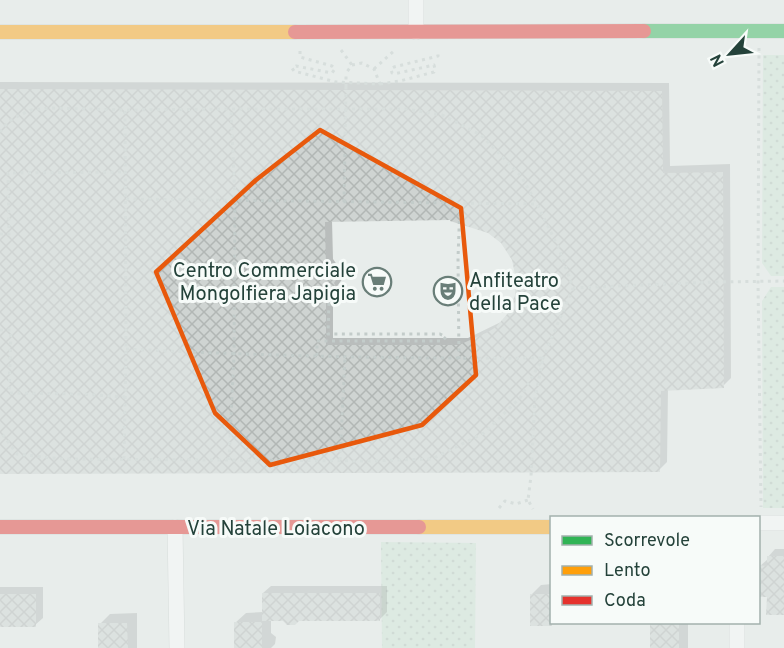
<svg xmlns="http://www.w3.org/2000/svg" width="784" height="648" font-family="Overpass,sans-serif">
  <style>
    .grass { fill: url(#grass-dots) }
    .shadow { fill: #0003; fill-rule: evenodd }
    .building { fill: url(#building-cross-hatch); fill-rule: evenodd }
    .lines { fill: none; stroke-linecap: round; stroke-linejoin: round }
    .street-casing { stroke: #c5cac8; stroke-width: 16 }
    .fast-casing { stroke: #c3cbc8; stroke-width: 15 }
    .slow-casing { stroke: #c3cbc8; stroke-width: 15 }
    .jam-casing { stroke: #c3cbc8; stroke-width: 15 }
    .path { stroke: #c3ccca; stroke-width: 3; stroke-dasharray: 3 4.5; stroke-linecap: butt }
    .street { stroke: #fcfcfc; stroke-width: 15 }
    .fast { stroke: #30b455; stroke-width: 14 }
    .slow { stroke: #ff9f0a; stroke-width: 14 }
    .jam { stroke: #e5322d; stroke-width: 14 }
    .path-bridge { stroke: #c3ccca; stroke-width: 3; stroke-dasharray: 3 4.5; stroke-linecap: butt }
    .marked { fill: none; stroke: #e8590c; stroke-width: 4.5; stroke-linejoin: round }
    .labels { text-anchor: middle; stroke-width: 6; stroke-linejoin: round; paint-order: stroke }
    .poi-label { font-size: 20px; fill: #24423a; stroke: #f7fbf9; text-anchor: end }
    .street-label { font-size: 20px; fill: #24423a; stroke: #f7fbf9 }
  </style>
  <defs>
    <pattern id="grass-dots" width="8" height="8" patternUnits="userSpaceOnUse" patternTransform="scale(1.5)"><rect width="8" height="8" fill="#d1e6d8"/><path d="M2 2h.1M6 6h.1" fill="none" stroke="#b3c6ba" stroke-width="1.8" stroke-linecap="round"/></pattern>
    <pattern id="building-cross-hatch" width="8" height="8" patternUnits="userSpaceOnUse" patternTransform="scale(1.5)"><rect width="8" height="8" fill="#cfd4d2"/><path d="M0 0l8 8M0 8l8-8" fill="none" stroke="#b2b7b5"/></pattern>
  </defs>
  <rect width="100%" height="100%" fill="#e8edeb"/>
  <path class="grass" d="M763,55H784V276H771L762,263Z
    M771,287H784V508H763L762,301Z
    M381,542L476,543L475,648H382Z"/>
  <path class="shadow" d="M0,82L669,83L670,166L730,164L731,378L723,386L668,389L667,462L659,470L0,472ZM452,218L488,231L502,242L514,260L518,279L517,296L509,314L503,321L468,338H333V292L343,278L341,275L342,272L333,259L332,220Z
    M775,549H784V613L768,595L759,596L760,566L768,559V557Z
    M552,584V622H591L590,624H532L531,595L541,585Z
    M271,586H387V612L379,620H271V633L276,637L275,644L271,648H236L235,623L246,613L263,612V593Z
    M0,587H43V618L35,625H0Z
    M137,613V648H100V624L110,614Z
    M651,622H688V648H651Z"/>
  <path class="building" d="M0,89L662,91L663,173L723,172L724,388L661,391L660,472L0,474ZM450,220V221L488,233L501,243L512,260L516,279L515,295L508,313L496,327L488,332L459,345H326V301L336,287L334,283L336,280L326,267L325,222Z
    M767,556H784V615H766L767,597H759V565L767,566Z
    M262,593H380V621H299L295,625H287L283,621H262Z
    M0,594H36V627H0Z
    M530,594H552V626H530Z
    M234,622H262V648H234Z
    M650,622H679V648H650Z
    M98,623H127L128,648H98Z"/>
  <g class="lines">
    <g class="street-casing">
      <path id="street" d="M416,0V32
        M758,523H784
        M175,527L177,648
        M737,648V622"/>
    </g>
    <g class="fast-casing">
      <path id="fast" d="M644,31H784"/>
    </g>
    <g class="slow-casing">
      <path id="slow" d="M0,32H295
        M419,527H552"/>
    </g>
    <g class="jam-casing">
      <path id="jam" d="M295,32L644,31
        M0,527H419"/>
    </g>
    <path class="path" d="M759,48L758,281L761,507
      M341,50L352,65
      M300,51V57L332,66L335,69L332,73L296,66L292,68L294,71L336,82L380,84L374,69L362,63L352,65L346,73
      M374,69L395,50
      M380,84L400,81L434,72L435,69L434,65L394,74L392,73L391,69L394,67L438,56V51
      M0,132L9,121L20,115L31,110L49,108L125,110L231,109H406L442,115L481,135L521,176L537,204L559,249L573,288L543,358L520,398L484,433L432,459L369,461L62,459L17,454L0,431
      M126,199L537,204
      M344,202L346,87
      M0,234H9L8,173L126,172
      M573,288L716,282L784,281
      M0,330H11L9,393L80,394L125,397
      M126,349C265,356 404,359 543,358L535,398L531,476L528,500L533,509
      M317,356V341H442L446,337L440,334H328L329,301
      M459,359L458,258L460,203
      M124,459L126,349L125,110
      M229,460L234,355L235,200L231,109
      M340,460L345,357
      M499,508L505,501L516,504L528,500"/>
    <use href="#street" class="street"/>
    <use href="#fast" class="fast"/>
    <use href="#slow" class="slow"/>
    <use href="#jam" class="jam"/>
    <path class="path-bridge" d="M346,87V73"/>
  </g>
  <path d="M0 0H784V648H0ZM320,130L461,208L476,375L422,425L270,465L215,413L156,272L256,180Z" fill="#e8edeb" fill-opacity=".55" fill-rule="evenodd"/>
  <path class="marked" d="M320,130L461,208L476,375L422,425L270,465L215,413L156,272L256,180Z"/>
  <defs>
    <g id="supermarket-ring" transform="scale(1.5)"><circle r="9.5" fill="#f7fbf9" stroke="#697e78" stroke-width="1.5"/><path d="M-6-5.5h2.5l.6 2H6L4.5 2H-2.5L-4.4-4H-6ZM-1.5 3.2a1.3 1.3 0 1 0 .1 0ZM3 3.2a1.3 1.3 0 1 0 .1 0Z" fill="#697e78"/></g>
    <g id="theatre-ring" transform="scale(1.5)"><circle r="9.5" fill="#f7fbf9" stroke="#697e78" stroke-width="1.5"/><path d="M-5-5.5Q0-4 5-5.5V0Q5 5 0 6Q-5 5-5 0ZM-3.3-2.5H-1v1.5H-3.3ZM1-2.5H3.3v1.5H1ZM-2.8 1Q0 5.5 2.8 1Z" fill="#697e78"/></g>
  </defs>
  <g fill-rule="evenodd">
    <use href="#supermarket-ring" x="377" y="282"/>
    <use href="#theatre-ring" x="448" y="291"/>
  </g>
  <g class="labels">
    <g class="poi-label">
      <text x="356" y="277">Centro Commerciale<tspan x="356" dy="23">Mongolfiera Japigia</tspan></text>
      <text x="469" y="287" text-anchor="start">Anfiteatro<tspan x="469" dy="23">della Pace</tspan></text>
    </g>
    <g class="street-label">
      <text x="276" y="535">Via Natale Loiacono</text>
    </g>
  </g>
  <rect x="550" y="516" width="210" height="108" fill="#f7fbf9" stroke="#a3b1ad" stroke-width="1.5"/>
  <rect x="562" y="536" width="30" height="9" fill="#30b455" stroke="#a3b1ad" stroke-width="1.5"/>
  <text x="604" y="546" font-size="18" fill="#24423a">Scorrevole</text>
  <rect x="562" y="566" width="30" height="9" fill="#ff9f0a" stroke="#a3b1ad" stroke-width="1.5"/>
  <text x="604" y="576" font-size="18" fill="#24423a">Lento</text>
  <rect x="562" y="596" width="30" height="9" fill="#e5322d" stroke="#a3b1ad" stroke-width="1.5"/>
  <text x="604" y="606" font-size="18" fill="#24423a">Coda</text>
  <g transform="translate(730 54) rotate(243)" stroke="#f7fbf9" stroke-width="4.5" paint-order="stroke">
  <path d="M0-4.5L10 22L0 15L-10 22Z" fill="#24423a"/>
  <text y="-9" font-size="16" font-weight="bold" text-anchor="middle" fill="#24423a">N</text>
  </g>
</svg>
